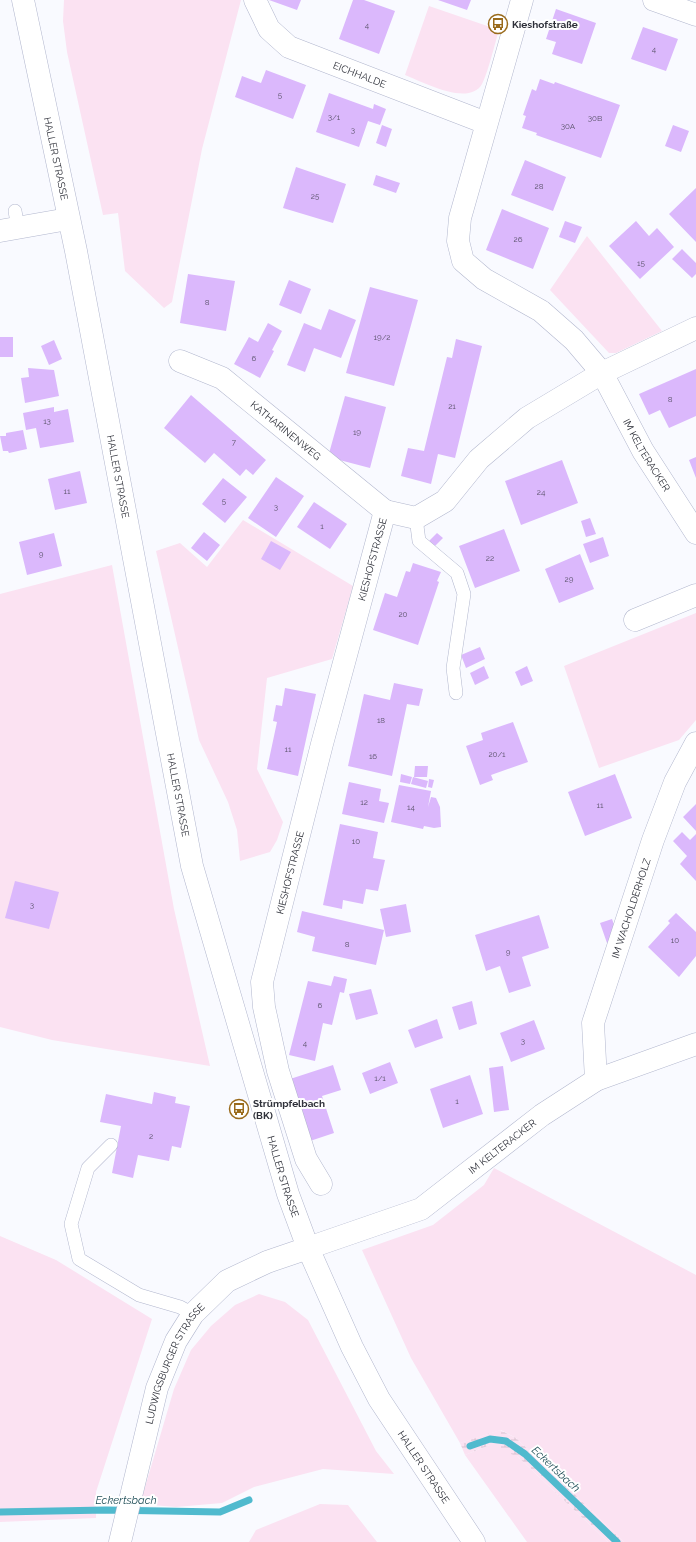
<svg xmlns="http://www.w3.org/2000/svg" width="696" height="1542" font-family="Raleway,sans-serif">
  <style>
    .grass { fill: #fbe2f2 }
    .wetland { fill: url(#wetland-marsh) }
    .lines { fill: none; stroke-linecap: round; stroke-linejoin: round }
    .stream { stroke: #50bace; stroke-width: 7 }
    .building { fill: #dbb8fc }
    .service-casing { stroke: #b2b7ce; stroke-width: 14 }
    .minor-casing { stroke: #b2b7ce; stroke-width: 23 }
    .tertiary-casing { stroke: #b2b7ce; stroke-width: 23 }
    .primary-casing { stroke: #b2b7ce; stroke-width: 23 }
    .service { stroke: #fff; stroke-width: 13 }
    .minor { stroke: #fff; stroke-width: 22 }
    .tertiary { stroke: #fff; stroke-width: 22 }
    .primary { stroke: #fff; stroke-width: 22 }
    .labels { text-anchor: middle; stroke-width: 4; stroke-linejoin: round; paint-order: stroke }
    .number-label { font-size: 8px; fill: #5a536a }
    .poi-label { font-size: 10px; font-weight: bold; fill: #2f313a; stroke: #fff; text-anchor: start }
    .street-label { font-size: 10px; fill: #2f313a; stroke: #fff }
    .water-label { font-size: 11px; font-style: italic; fill: #1e4d56; stroke: #fff }
  </style>
  <defs>
    <pattern id="wetland-marsh" width="20" height="14" patternUnits="userSpaceOnUse"><rect width="20" height="14" fill="#fbe2f2"/><path d="M1 5h8M5 5V1M11 12h8M15 12V8" fill="none" stroke="#d7c2d0"/></pattern>
  </defs>
  <rect width="100%" height="100%" fill="#f9faff"/>
  <path class="grass" d="M64,0H241L202,149L172,302L164,308L125,271L118,213L103,215L67,52L63,21Z
    M429,6L499,30C495,43 488,73 482,84C469,107 423,82 405,75Z
    M587,236L662,331L616,353H609L550,290Z
    M243,520L353,586L332,659L267,678L257,769L283,822L277,840L270,852L240,861L237,830L228,802L199,740L156,551L180,543L207,567Z
    M112,565L174,909L210,1066L52,1040L0,1027V594Z
    M696,613V720L679,740L599,768L564,666Z
    M494,1168L696,1275V1542H624L516,1438L501,1430L460,1443L411,1358L362,1250L433,1225L484,1185Z
    M0,1236L56,1260L152,1319L96,1492V1518L0,1522Z
    M259,1294L285,1302L308,1320L376,1451L394,1474L323,1469L254,1487L222,1503L176,1507L140,1504L174,1389L191,1350L211,1326L235,1305Z
    M490,1445L505,1447L518,1457L608,1542H527L465,1455Z
    M320,1504L348,1505L377,1542H249L256,1530Z"/>
  <path class="wetland" d="M500,1430L516,1438L624,1542H608L518,1457L490,1445L465,1455L460,1443Z"/>
  <g class="lines">
    <path class="stream" d="M470,1446L490,1439L506,1441L525,1454L617,1542
      M0,1512L106,1510L220,1512L249,1500"/>
  </g>
  <path class="building" d="M269,0H301L297,10Z
    M353,0H364L395,11L379,54L339,39Z
    M438,0H471L467,10Z
    M556,9L596,23L582,64L552,54L556,42L546,39Z
    M643,27L678,39L666,71L631,59Z
    M266,70L306,85L293,119L235,97L242,76L261,83Z
    M540,79L554,84L555,82L620,105L601,158L536,135L537,133L522,128L526,116L523,115L532,89L536,91Z
    M329,93L373,109L374,104L386,109L380,125L368,121L359,147L316,132Z
    M382,125L392,129L386,147L376,143Z
    M673,125L689,131L681,152L665,146Z
    M525,160L566,177L553,211L511,195Z
    M296,167L346,184L333,223L283,208Z
    M376,175L400,183L396,193L373,185Z
    M696,188V242L669,214Z
    M502,209L549,228L533,269L486,250Z
    M565,221L582,227L575,243L559,237Z
    M636,221L649,236L657,228L674,247L640,279L609,246Z
    M682,249L696,263V274L692,278L672,259Z
    M188,274L235,281L226,331L180,323Z
    M289,280L311,289L301,314L279,305Z
    M370,287L418,300L394,386L346,373Z
    M329,309L356,320L341,358L314,348L305,372L287,365L304,323L321,330Z
    M268,323L282,331L272,350L274,351L260,378L234,364L249,337L258,342Z
    M0,337H13V357H0Z
    M456,339L482,346L455,458L438,454L431,484L401,476L408,448L424,451L447,357L452,358Z
    M54,340L62,359L49,365L41,346Z
    M28,368L54,370L59,396L25,403L21,378L29,377Z
    M696,369V416L669,428L660,410L649,415L639,394Z
    M191,395L266,460L253,475L246,469L240,476L214,453L205,463L164,428Z
    M345,396L386,407L370,468L328,457Z
    M54,407V412L68,409L74,442L40,448L36,428L26,430L23,413Z
    M23,430L27,449L9,453L8,451H3L0,436H6V433Z
    M696,457V478L689,460Z
    M562,460L578,503L521,525L505,481Z
    M80,471L87,503L55,510L48,479Z
    M276,477L304,496L276,537L248,518Z
    M223,478L247,497L225,523L202,504Z
    M314,502L347,524L330,549L297,527Z
    M590,518L596,534L586,537L581,521Z
    M504,529L520,571L475,588L459,546Z
    M204,532L220,545L207,561L191,548Z
    M54,533L62,566L27,575L19,542Z
    M437,533L443,538L435,546L429,541Z
    M603,537L609,556L590,563L583,544Z
    M271,541L291,552L280,570L261,559Z
    M580,554L594,589L559,603L545,569Z
    M413,563L441,572L437,581L439,582L418,645L373,630L385,593L397,597L406,571L410,572Z
    M480,647L485,659L466,668L461,655Z
    M484,666L489,678L475,685L470,673Z
    M527,666L533,681L521,686L515,672Z
    M394,683L423,689L419,706L407,704L392,776L348,766L364,694L390,700Z
    M285,688L316,694L298,776L267,769L277,722L273,721L276,705L282,706Z
    M513,722L528,762L491,775L493,780L480,785L466,746L483,740L481,733Z
    M415,766H428L427,777H414Z
    M401,774L412,777L410,784L400,782Z
    M615,774L632,818L585,836L568,792Z
    M413,777L428,781L426,788L411,784Z
    M429,779L434,780L432,788L428,787Z
    M349,782L381,789L379,801L389,803L384,823L342,814Z
    M399,785L431,791L428,807L431,797L436,798L440,807L441,827L434,828L424,826L423,829L391,822Z
    M696,804V831L683,817Z
    M340,824L378,832L373,858L385,860L378,891L366,889L363,904L343,900L342,909L323,905Z
    M682,832L690,840L696,834V881L680,864L687,856L673,841Z
    M15,881L59,892L49,929L5,918Z
    M406,904L411,932L386,937L380,909Z
    M302,911L384,930L376,965L312,951L315,937L297,932Z
    M676,913L696,932V956L679,977L648,947L670,923L668,921Z
    M539,915L549,948L522,957L531,986L509,993L500,966L486,971L475,935Z
    M612,919L619,939L607,943L600,923Z
    M334,976L347,979L344,993L340,992L332,1025L323,1023L315,1061L289,1055L308,981L331,986Z
    M371,989L378,1014L356,1020L349,994Z
    M472,1001L477,1024L459,1030L452,1007Z
    M437,1019L443,1038L415,1048L408,1030Z
    M534,1020L545,1049L511,1062L500,1033Z
    M390,1062L398,1083L370,1094L362,1073Z
    M333,1065L341,1090L322,1096L334,1133L304,1143L284,1081Z
    M503,1066L509,1110L494,1112L489,1068Z
    M470,1075L483,1114L443,1128L430,1089Z
    M154,1092L176,1097L175,1103L190,1106L181,1148L172,1146L169,1161L138,1155L133,1178L112,1173L121,1126L100,1122L106,1094L152,1104Z"/>
  <g class="lines">
    <g class="service-casing">
      <path id="service" d="M15,211L18,228
        M416,518L419,541L457,573L464,594L453,668L456,693
        M111,1145L88,1168L71,1224L79,1259L139,1295L180,1307L193,1314"/>
    </g>
    <g class="minor-casing">
      <g id="minor">
        <path id="s1" d="M255,0L269,29L289,47L486,123"/>
        <path id="s2" d="M522,0L460,218L458,241L463,261L484,279L541,311L574,340L602,373L643,451L696,533"/>
        <path d="M654,0L696,15"/>
        <path d="M0,231L68,219"/>
        <path id="s3" d="M180,361L222,378L385,511"/>
        <path d="M635,620L696,595"/>
        <path id="s4" d="M596,1080L593,1023L653,840L675,782L696,743"/>
        <path id="s5" d="M321,1184L306,1159L278,1071L264,1007L262,982L322,744L385,511L416,518L445,501L479,459L527,418L602,373L696,328"/>
        <path id="s6" d="M308,1248L421,1209L542,1115L596,1080L696,1044"/>
      </g>
    </g>
    <g class="tertiary-casing">
      <g id="tertiary">
        <path id="s7" d="M120,1542L157,1388L176,1341L193,1314L227,1281L267,1262L308,1248"/>
      </g>
    </g>
    <g class="primary-casing">
      <g id="primary">
        <path id="s8" d="M23,0L76,251L192,866L288,1194L308,1248L352,1347L379,1399L474,1542"/>
      </g>
    </g>
    <use href="#service" class="service"/>
    <use href="#minor" class="minor"/>
    <use href="#tertiary" class="tertiary"/>
    <use href="#primary" class="primary"/>
  </g>
  <defs>
    <g id="bus-ring" transform="scale(1)"><circle r="9.5" fill="#fff" stroke="#9a6b1c" stroke-width="1.5"/><path d="M-5-6H5V4H4V6H2V4H-2V6H-4V4H-5ZM-3.5-4V0h7V-4ZM-3.5 1.2v1.5H-2V1.2ZM2 1.2v1.5H3.5V1.2Z" fill="#9a6b1c"/></g>
  </defs>
  <g fill-rule="evenodd">
    <use href="#bus-ring" x="498" y="24"/>
    <use href="#bus-ring" x="239" y="1109"/>
  </g>
  <g class="labels">
    <g class="number-label">
      <text x="367" y="28">4</text>
      <text x="654" y="52">4</text>
      <text x="280" y="98">5</text>
      <text x="334" y="120">3/1</text>
      <text x="595" y="121">30B</text>
      <text x="568" y="129">30A</text>
      <text x="353" y="133">3</text>
      <text x="539" y="189">28</text>
      <text x="315" y="199">25</text>
      <text x="518" y="242">26</text>
      <text x="641" y="266">15</text>
      <text x="207" y="305">8</text>
      <text x="382" y="340">19/2</text>
      <text x="254" y="361">6</text>
      <text x="670" y="402">8</text>
      <text x="452" y="409">21</text>
      <text x="47" y="424">13</text>
      <text x="357" y="435">19</text>
      <text x="234" y="445">7</text>
      <text x="67" y="494">11</text>
      <text x="541" y="495">24</text>
      <text x="224" y="504">5</text>
      <text x="276" y="510">3</text>
      <text x="322" y="529">1</text>
      <text x="41" y="557">9</text>
      <text x="490" y="561">22</text>
      <text x="569" y="582">29</text>
      <text x="403" y="617">20</text>
      <text x="381" y="723">18</text>
      <text x="288" y="752">11</text>
      <text x="497" y="757">20/1</text>
      <text x="373" y="759">16</text>
      <text x="364" y="805">12</text>
      <text x="600" y="808">11</text>
      <text x="411" y="810">14</text>
      <text x="356" y="844">10</text>
      <text x="32" y="908">3</text>
      <text x="675" y="943">10</text>
      <text x="347" y="947">8</text>
      <text x="508" y="955">9</text>
      <text x="320" y="1008">6</text>
      <text x="523" y="1044">3</text>
      <text x="305" y="1046">4</text>
      <text x="380" y="1081">1/1</text>
      <text x="457" y="1104">1</text>
      <text x="151" y="1139">2</text>
    </g>
    <g class="poi-label">
      <text x="512" y="28">Kieshofstraße</text>
      <text x="253" y="1107">Strümpfelbach<tspan x="253" dy="12">(BK)</tspan></text>
    </g>
    <g class="street-label">
      <text dy="4" stroke="none"><textPath href="#s1" startOffset="135">EICHHALDE</textPath></text>
      <text dy="4" stroke="none"><textPath href="#s8" startOffset="162">HALLER STRASSE</textPath></text>
      <text dy="4" stroke="none"><textPath href="#s3" startOffset="128">KATHARINENWEG</textPath></text>
      <text dy="4" stroke="none"><textPath href="#s2" startOffset="544">IM KELTERACKER</textPath></text>
      <text dy="4" stroke="none"><textPath href="#s8" startOffset="486">HALLER STRASSE</textPath></text>
      <text dy="4" stroke="none"><textPath href="#s5" startOffset="649">KIESHOFSTRASSE</textPath></text>
      <text dy="4" stroke="none"><textPath href="#s8" startOffset="810">HALLER STRASSE</textPath></text>
      <text dy="4" stroke="none"><textPath href="#s5" startOffset="325">KIESHOFSTRASSE</textPath></text>
      <text dy="4" stroke="none"><textPath href="#s4" startOffset="178">IM WACHOLDERHOLZ</textPath></text>
      <text dy="4" stroke="none"><textPath href="#s6" startOffset="222">IM KELTERACKER</textPath></text>
      <text dy="4" stroke="none"><textPath href="#s8" startOffset="1206">HALLER STRASSE</textPath></text>
      <text dy="4" stroke="none"><textPath href="#s7" startOffset="188">LUDWIGSBURGER STRASSE</textPath></text>
      <text dy="4" stroke="none"><textPath href="#s8" startOffset="1530">HALLER STRASSE</textPath></text>
    </g>
    <g class="water-label">
      <text transform="translate(556 1469) rotate(43)" y="4">Eckertsbach</text>
      <text x="126" y="1504">Eckertsbach</text>
    </g>
  </g>
</svg>
